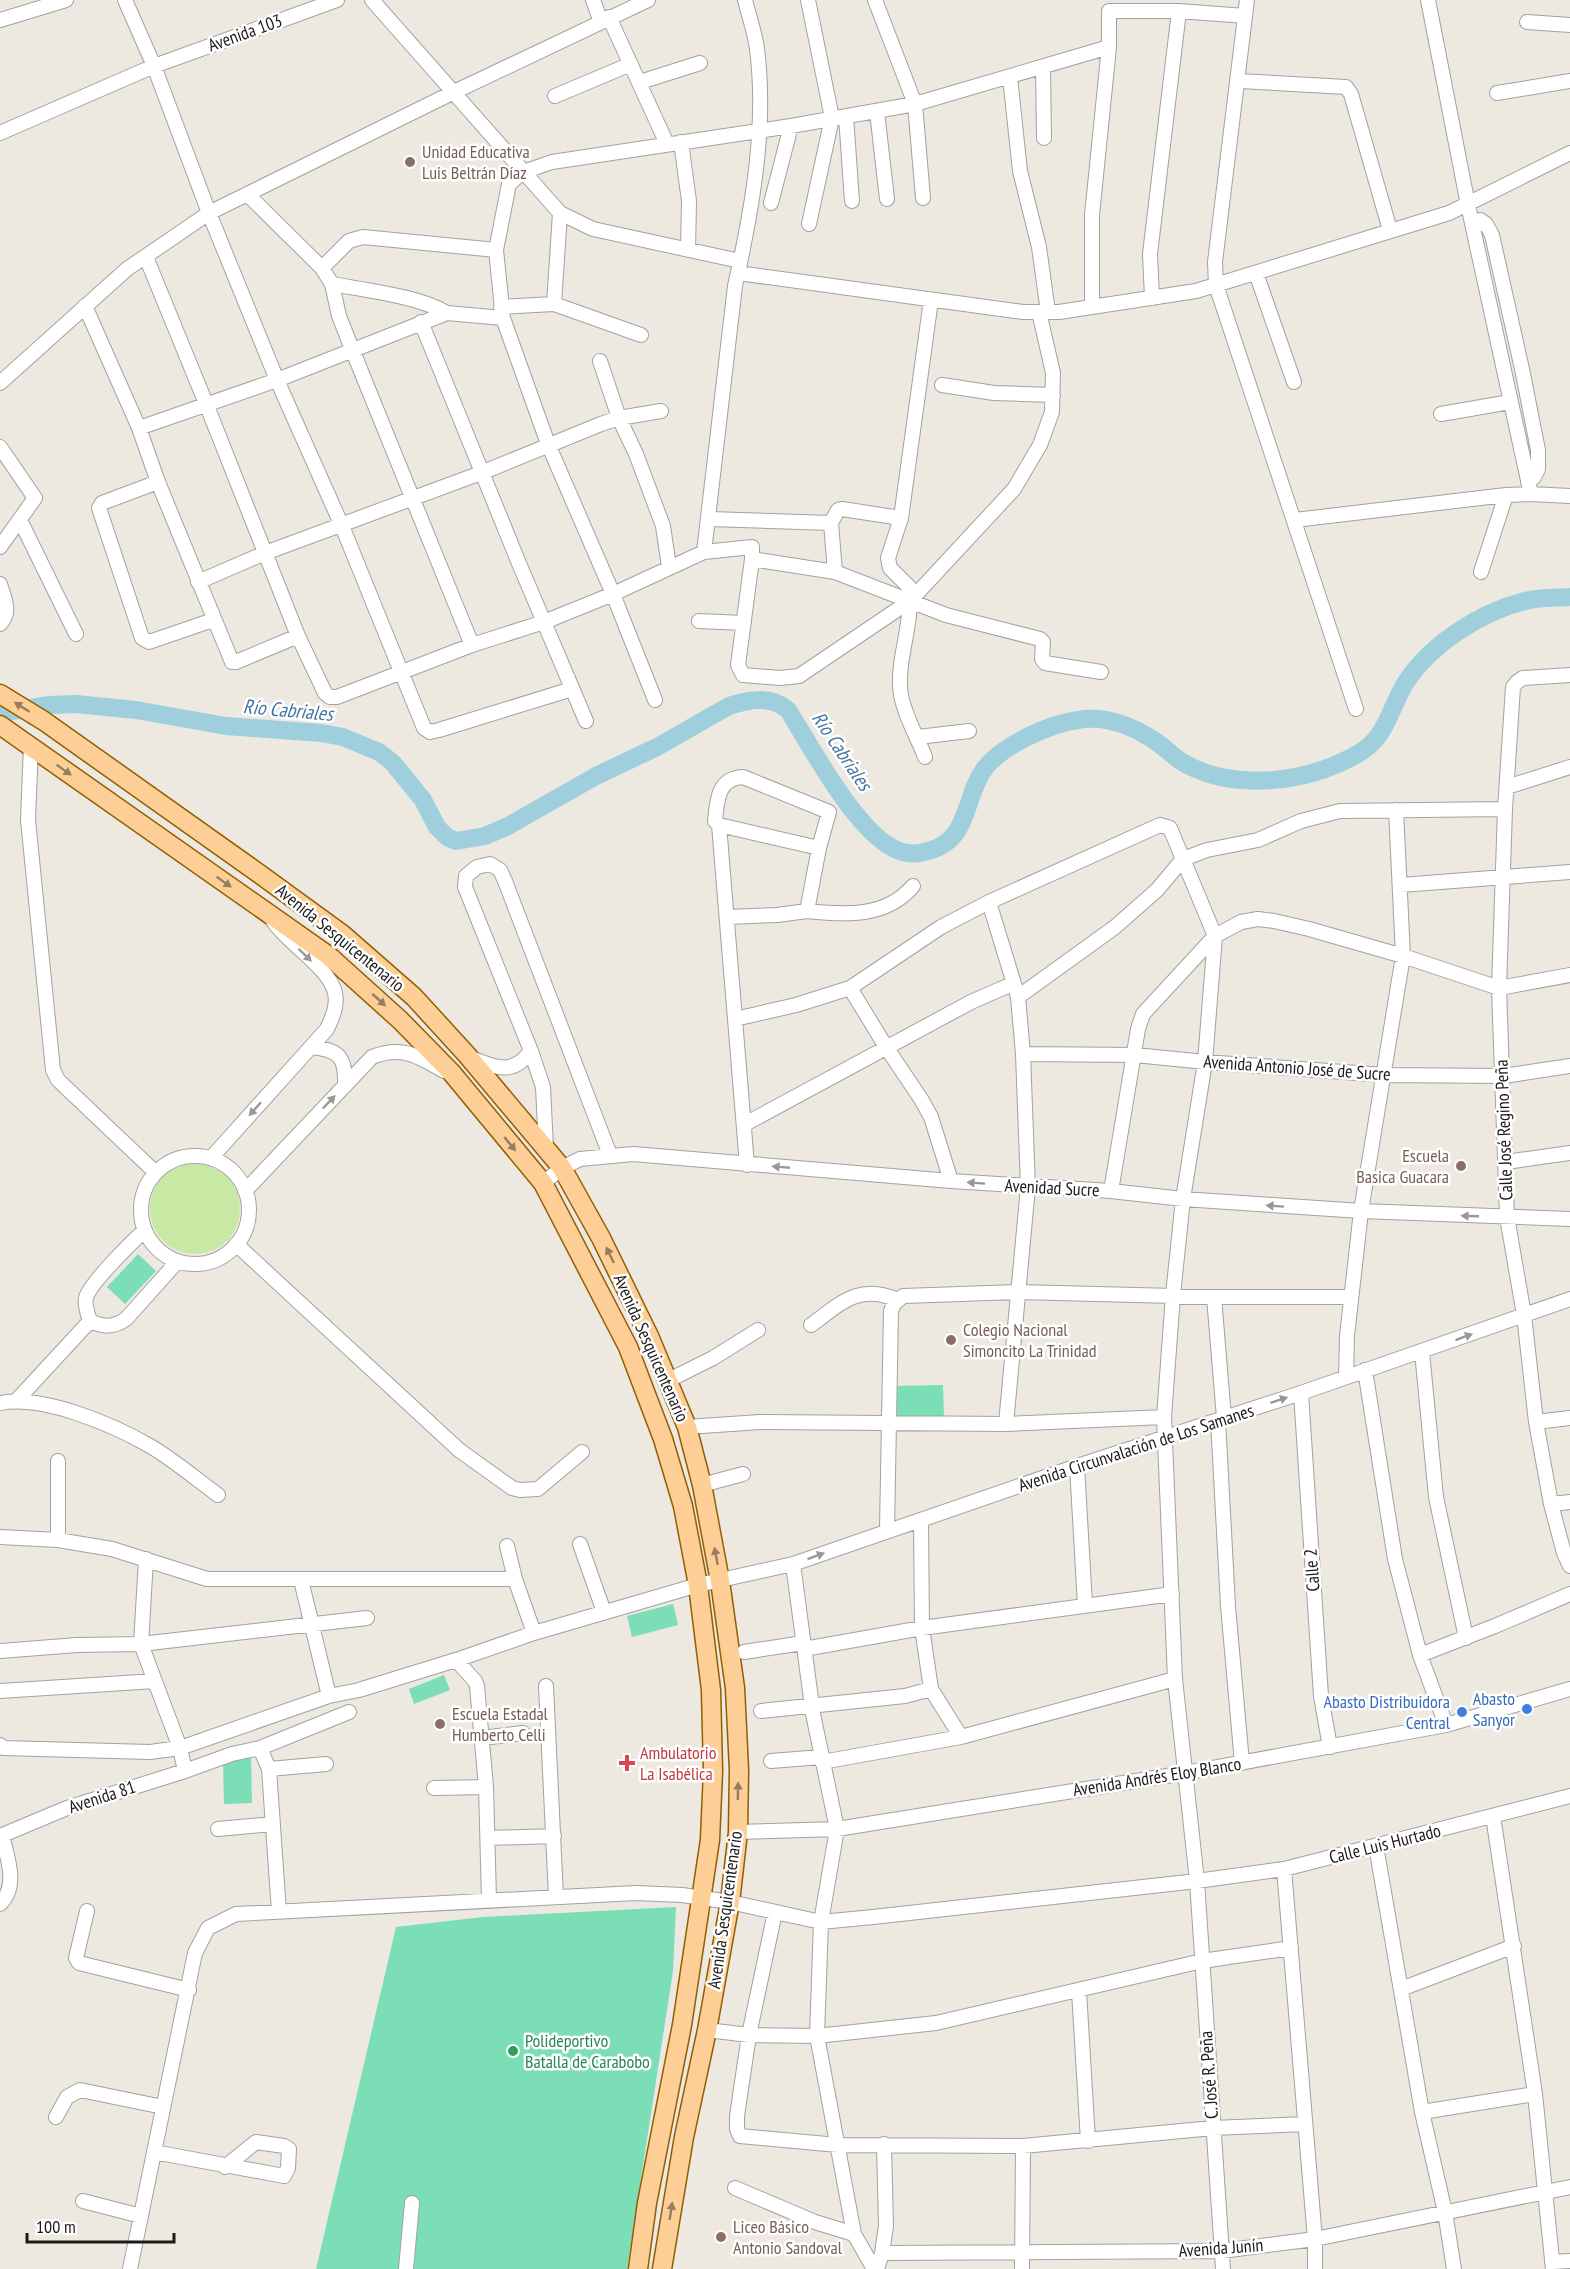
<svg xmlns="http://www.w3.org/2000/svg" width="1570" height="2269" font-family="'PT Sans Narrow',sans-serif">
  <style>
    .grass { fill: #c7e9a4 }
    .pitch { fill: #7bdeb6 }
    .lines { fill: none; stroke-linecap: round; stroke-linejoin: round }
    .river { stroke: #9fcfdc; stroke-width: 18 }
    .minor-casing { stroke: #a2a2a2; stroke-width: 16 }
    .major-casing { stroke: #925e00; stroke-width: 21 }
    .minor { stroke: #fff; stroke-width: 14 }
    .major { stroke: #fdce95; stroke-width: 18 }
    .oneway { fill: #977d5e }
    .oneway2 { fill: #989898 }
    .education-dot { fill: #8d6e63; stroke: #fff; stroke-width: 2 }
    .shop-dot { fill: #3f7fe0; stroke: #fff; stroke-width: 2 }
    .health-dot { fill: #e0444e; stroke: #fff; stroke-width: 2 }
    .leisure-dot { fill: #2e9e5b; stroke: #fff; stroke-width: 2 }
    .labels { text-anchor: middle; stroke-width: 5; stroke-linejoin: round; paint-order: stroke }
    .street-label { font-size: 18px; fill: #1b1b1b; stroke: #fff }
    .education-label { font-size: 18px; fill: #785e54; stroke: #fff; text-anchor: start }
    .shop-label { font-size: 18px; fill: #366cbe; stroke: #fff; text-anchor: end }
    .health-label { font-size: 18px; fill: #be3a42; stroke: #fff; text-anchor: start }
    .leisure-label { font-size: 18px; fill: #27864d; stroke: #fff; text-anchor: start }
    .water-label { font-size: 20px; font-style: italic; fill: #4476a3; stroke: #fff }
  </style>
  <rect width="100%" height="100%" fill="#ede8e0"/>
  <path class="grass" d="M150 1209a45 45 0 1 1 90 0a45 45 0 1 1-90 0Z"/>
  <path class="pitch" d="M138,1254L156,1271L125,1304L107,1287Z
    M943,1385L944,1417H894V1386Z
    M673,1604L678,1625L632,1637L627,1616Z
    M444,1675L450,1690L414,1704L409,1689Z
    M251,1758L252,1803L224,1804L223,1759Z
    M676,1907L673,1971L627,2269H316L396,1927L483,1917Z"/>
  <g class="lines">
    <path class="river" d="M0,713L49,705L76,704L136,710L226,726L321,733L343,737L379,752L393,763L423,800L437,827L447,837L456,841L485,836L508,826L596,776L657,747L729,706C749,699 772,695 788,710C811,746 864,849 908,853C915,854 922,853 928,851C971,840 963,797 985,768C1003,745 1049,724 1078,720C1106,715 1135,727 1158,743C1166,749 1173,756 1182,762C1233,792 1305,783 1356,755C1388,737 1389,709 1406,682C1432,643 1481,612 1525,601C1539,597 1555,598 1570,597"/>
    <g class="minor-casing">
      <path id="minor" d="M125,0L154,66L209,213L277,380L342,526L424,728L430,732L439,730L572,689
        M372,0L560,213L593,229L740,261
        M593,0L601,22
        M808,0L832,118L809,224
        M875,0L915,104L923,198
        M1247,0L1215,262L1216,285L1356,709
        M1428,0L1468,205L1531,494
        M609,17L667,144
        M0,20L66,0
        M1527,22L1570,25
        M1043,67L1044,138
        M1010,77L1020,171L1039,247L1048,312
        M1239,81L1346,87L1351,94L1390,230
        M640,82L700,63
        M1497,93L1570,81
        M555,96L631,64
        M877,112L887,199
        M846,116L852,201
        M0,133L154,66L337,0
        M681,142L689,201L688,250
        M247,194L322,268L332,284L339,316L352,349L472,645
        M771,203L791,126
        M1474,229L1480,220L1486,224L1492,235L1522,369L1538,450V469L1534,477L1528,482
        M146,257L207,406L298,636L325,693L330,697H337L472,645L544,622L613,594L704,552L752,547V559L835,572L946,615L1040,639L1043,642L1042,659L1045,663L1101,672
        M322,268L349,241L363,237L496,250
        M738,273L1023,312H1059L1196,291L1449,213L1570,153
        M1256,273L1294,382
        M332,284C365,290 418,296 447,313
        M1152,298L1150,254L1179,11
        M554,304L560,213
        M85,306L139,428L158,482L232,662H236L298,636
        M501,307L554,304L641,335
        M1092,307V215L1109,47V11H1179L1245,16
        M421,322L518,561L586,721
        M600,361L619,418L636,454L663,526L669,567
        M0,383L127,269L209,213L454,92L648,0
        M942,385L994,393L1053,395
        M1441,414L1510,402
        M139,428L277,380L447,313L503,318
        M0,447L35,498L0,547
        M158,482L102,503L99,508L142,638L149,642L213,620
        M709,519L831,523L835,572
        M20,520L76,634
        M1295,520L1506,495
        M831,523L838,510L842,509L901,518
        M704,552L735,286C752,210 767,127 757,49C755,33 749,16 745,0
        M752,559L738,665L743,675L780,678L799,676L910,601L1014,489L1040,445L1052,412L1053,373L1039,312
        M1481,572L1506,495L1531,494L1570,496
        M198,582L265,553L481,473L601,424L619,418L661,411
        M0,584C4,598 12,612 0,624
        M916,594L890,568L888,558L901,518L931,300
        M910,601C910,631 896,666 901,695C905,717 917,736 925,757
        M699,621L744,623
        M1570,675L1523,678L1517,682L1513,687L1505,809L1499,988L1507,1217L1524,1315L1536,1422L1551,1504L1564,1553L1570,1566
        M655,700L613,594L548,444L503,318L496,250L509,184L523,172L552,162L791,126L915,104L1109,47
        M918,737L969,731
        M31,746L28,820L53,1070L58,1080L155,1172
        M1507,787L1570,767
        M719,825L819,848
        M1401,885L1570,872
        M989,902L1018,997L1023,1054L1028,1187L1006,1424
        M807,911C845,915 886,918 913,886
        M728,917L777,915L807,911L819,848L829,812L743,777C718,778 717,800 715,821L719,825L747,1165
        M850,988L886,1047L921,1099L931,1117L951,1181
        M1018,997L1115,927L1157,890L1183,859L1207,850L1258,840L1301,821L1340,811L1505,809
        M735,1019L796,1005L850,988L941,927L989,902L1160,825L1170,828L1215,936L1205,1062L1183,1199L1173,1295L1164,1417L1175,1679L1197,1881L1223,2269
        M312,1047C340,1050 346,1058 345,1086
        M1023,1054L1135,1055L1205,1062L1385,1075L1503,1076L1570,1066
        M469,1057C494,1067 512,1077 531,1051
        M745,1124L971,1002L1012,984
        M546,1148L543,1087L531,1051L465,887L466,876L477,867L490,864L500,870L505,881L610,1155
        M141 1210a54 54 0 1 1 108 0a54 54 0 1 1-108 0Z
        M211,1158L327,1029C332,1018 338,1006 335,993C330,968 287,943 273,921
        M1506,1162L1570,1153
        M543,1183L562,1168L580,1159L633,1154L951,1181L1111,1191L1183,1199L1361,1211L1570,1219
        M245,1191L372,1057C402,1045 418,1056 444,1071
        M1111,1191L1138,1029L1143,1014L1215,936L1241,922L1258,919L1274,921L1309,929L1403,956L1499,988L1570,975
        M145,1230C133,1241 89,1284 86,1298C84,1305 88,1314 90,1321C103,1327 113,1328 126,1319L177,1262
        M236,1244L459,1450L512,1488L520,1490L538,1489L582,1452
        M1214,1297L1224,1418
        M811,1325C841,1303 859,1283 898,1300
        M1422,1352L1436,1497L1466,1638
        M1365,1370L1395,1559L1420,1655L1446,1725
        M1346,1377L1347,1336L1361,1211L1403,956L1396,810
        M667,1381L713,1358L758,1330
        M1301,1393L1321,1696L1330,1747
        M17,1400L90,1321
        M0,1403C43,1395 112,1424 150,1446C174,1460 196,1479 218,1495
        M1218,1420L1228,1606L1242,1763
        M1536,1422L1570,1418
        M687,1427L760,1422L1006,1424L1164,1417
        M1077,1466L1085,1605
        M702,1485L743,1474
        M1551,1504L1570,1502
        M921,1520L922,1628L931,1689L961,1737
        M887,1530L891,1311L894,1304L903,1296L1018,1292L1214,1297H1351
        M0,1537L58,1540L112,1549L207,1579H515L534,1633
        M58,1540V1461
        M580,1544L604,1612
        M507,1546L515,1579
        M793,1564L813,1714L837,1829L821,1922L817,2036L854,2234L874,2269
        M301,1580L329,1696
        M804,1649L922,1628L1172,1594
        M0,1651L77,1645L141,1644L367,1618
        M744,1652L803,1643
        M1420,1655L1495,1626L1570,1594
        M456,1660L475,1681L477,1686L486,1787L489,1900
        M546,1686L556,1897
        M0,1691L155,1681
        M761,1711L905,1696L931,1689
        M482,1738L523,1733
        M0,1745L3,1748L150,1752L180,1748L329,1696L359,1690L456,1660L534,1633L698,1585L793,1564L1077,1466L1301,1393L1570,1299
        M260,1748L349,1712
        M771,1761L821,1757
        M822,1762L961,1737L1175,1679
        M269,1769L326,1764
        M185,1771L232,1754L260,1748L269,1769L279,1912
        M434,1788L486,1787
        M1493,1816L1535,2094L1553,2269
        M218,1829L272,1824
        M738,1832L837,1829L1185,1773L1446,1725L1570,1689
        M0,1836L67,1808L185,1771L180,1748L141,1644L146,1559
        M489,1838L554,1836
        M1376,1846L1422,2112L1445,2212L1454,2269
        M1284,1869L1315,2239V2269
        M0,1904C19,1886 7,1857 2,1835
        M87,1911L76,1958L79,1963L189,1990
        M775,1912L749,2035L737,2116V2129L740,2136L838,2145L1023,2146L1213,2128L1305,2124
        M1401,1989L1514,1946
        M1079,1991L1088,2141
        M707,2030L749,2035L817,2036L936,2023L1202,1961L1291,1948
        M1422,2112L1535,2094
        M56,2117L67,2097L80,2090L163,2107
        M154,2152L284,2176L288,2168L289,2149L284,2146L256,2142L225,2167
        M735,2188L815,2222L854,2234
        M83,2201L141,2216
        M882,2253L886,2226L884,2144
        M1552,2262L1570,2261
        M130,2269L195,1953L208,1928L236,1914L636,1893L682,1895L730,1902L821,1922L873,1917L1197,1881L1284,1869L1570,1796
        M406,2269L412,2203
        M877,2269L882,2253L1222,2251L1315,2239L1570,2187
        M1022,2269L1023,2146"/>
    </g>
    <g class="major-casing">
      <path id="major" d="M0,694L44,721L261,875L342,934L414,997L467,1055L562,1168L601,1238L649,1336L687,1427L702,1485L720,1581L735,1688L739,1770L738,1832L730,1902L707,2030L684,2137L662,2269
        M0,725L329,956L400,1020L451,1072L543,1183L628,1347L663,1439L683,1506L698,1585L711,1690L713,1771L710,1840L682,2025L647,2203L638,2269"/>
    </g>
    <use href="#minor" class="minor"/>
    <use href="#major" class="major"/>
  </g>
  <defs><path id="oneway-solid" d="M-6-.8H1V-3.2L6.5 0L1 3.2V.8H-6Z" transform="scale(1.5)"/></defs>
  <g class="oneway">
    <use href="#oneway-solid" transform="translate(22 707) rotate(-148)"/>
    <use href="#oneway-solid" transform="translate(64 770) rotate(35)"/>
    <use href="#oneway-solid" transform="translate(224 882) rotate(35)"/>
    <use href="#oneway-solid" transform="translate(379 1000) rotate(42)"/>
    <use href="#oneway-solid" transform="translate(510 1144) rotate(51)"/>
    <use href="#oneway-solid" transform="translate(610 1255) rotate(-116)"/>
    <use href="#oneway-solid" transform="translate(716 1556) rotate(-101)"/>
    <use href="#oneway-solid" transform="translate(738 1791) rotate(-89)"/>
    <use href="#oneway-solid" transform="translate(671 2211) rotate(-81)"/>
  </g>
  <g class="oneway2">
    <use href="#oneway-solid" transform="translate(305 955) rotate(44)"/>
    <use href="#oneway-solid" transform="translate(329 1102) rotate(-46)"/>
    <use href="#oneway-solid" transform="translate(255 1109) rotate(132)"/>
    <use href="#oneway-solid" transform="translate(781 1167) rotate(-175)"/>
    <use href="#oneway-solid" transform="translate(976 1183) rotate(-176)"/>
    <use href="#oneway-solid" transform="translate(1275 1206) rotate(-176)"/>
    <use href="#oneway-solid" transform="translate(1470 1216) rotate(-178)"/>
    <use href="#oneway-solid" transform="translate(1464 1337) rotate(-20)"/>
    <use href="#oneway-solid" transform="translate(1279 1400) rotate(-18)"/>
    <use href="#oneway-solid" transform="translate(816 1556) rotate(-20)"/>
  </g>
  <g class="education-dot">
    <circle cx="410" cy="162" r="6"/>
    <circle cx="1461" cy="1166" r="6"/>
    <circle cx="951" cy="1340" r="6"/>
    <circle cx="440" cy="1724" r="6"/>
    <circle cx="721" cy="2237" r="6"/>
  </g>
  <g class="shop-dot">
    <circle cx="1527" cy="1709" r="6"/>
    <circle cx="1462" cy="1712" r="6"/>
  </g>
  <path class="health-dot" d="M624 1754h6v6h6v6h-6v6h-6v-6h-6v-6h6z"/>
  <circle class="leisure-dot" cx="513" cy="2051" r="6"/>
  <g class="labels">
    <g class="street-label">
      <text transform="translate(245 33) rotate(-20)" y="6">Avenida 103</text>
      <text transform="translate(340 938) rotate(39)" y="6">Avenida Sesquicentenario</text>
      <text transform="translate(1297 1068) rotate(4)" y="6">Avenida Antonio José de Sucre</text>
      <text transform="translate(1504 1130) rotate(-92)" y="6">Calle José Regino Peña</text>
      <text transform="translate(1052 1188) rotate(3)" y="6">Avenidad Sucre</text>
      <text transform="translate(651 1348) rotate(66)" y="6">Avenida Sesquicentenario</text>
      <text transform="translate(1136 1448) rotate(-18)" y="6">Avenida Circunvalación de Los Samanes</text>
      <text transform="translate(1312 1570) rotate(-94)" y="6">Calle 2</text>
      <text transform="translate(1157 1777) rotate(-9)" y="6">Avenida Andrés Eloy Blanco</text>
      <text transform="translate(102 1797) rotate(-18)" y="6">Avenida 81</text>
      <text transform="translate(1385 1844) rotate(-14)" y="6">Calle Luis Hurtado</text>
      <text transform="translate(725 1910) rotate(-82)" y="6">Avenida Sesquicentenario</text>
      <text transform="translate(1209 2075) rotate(-94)" y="6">C. José R. Peña</text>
      <text transform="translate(1221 2248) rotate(-4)" y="6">Avenida Junín</text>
    </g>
    <g class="education-label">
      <text x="422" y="158">Unidad Educativa<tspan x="422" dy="21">Luis Beltrán Díaz</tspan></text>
      <text x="1449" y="1162" text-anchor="end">Escuela<tspan x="1449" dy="21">Basica Guacara</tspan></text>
      <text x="963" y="1336">Colegio Nacional<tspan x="963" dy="21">Simoncito La Trinidad</tspan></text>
      <text x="452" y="1720">Escuela Estadal<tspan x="452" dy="21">Humberto Celli</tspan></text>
      <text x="733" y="2233">Liceo Básico<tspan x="733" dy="21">Antonio Sandoval</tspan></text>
    </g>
    <g class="shop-label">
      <text x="1515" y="1705">Abasto<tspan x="1515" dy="21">Sanyor</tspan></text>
      <text x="1450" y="1708">Abasto Distribuidora<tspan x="1450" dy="21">Central</tspan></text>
    </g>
    <g class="health-label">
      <text x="640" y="1759">Ambulatorio<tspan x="640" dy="21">La Isabélica</tspan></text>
    </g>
    <g class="leisure-label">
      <text x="525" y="2047">Polideportivo<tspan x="525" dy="21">Batalla de Carabobo</tspan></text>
    </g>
    <g class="water-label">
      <text transform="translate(288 710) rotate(5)" y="7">Río Cabriales</text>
      <text transform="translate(842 751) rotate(56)" y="7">Río Cabriales</text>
    </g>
  </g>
  <path d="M27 2233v9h147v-9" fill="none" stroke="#1b1b1b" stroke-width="3"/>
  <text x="36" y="2233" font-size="18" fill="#1b1b1b" stroke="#ffffff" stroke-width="4.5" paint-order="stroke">100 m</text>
</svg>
